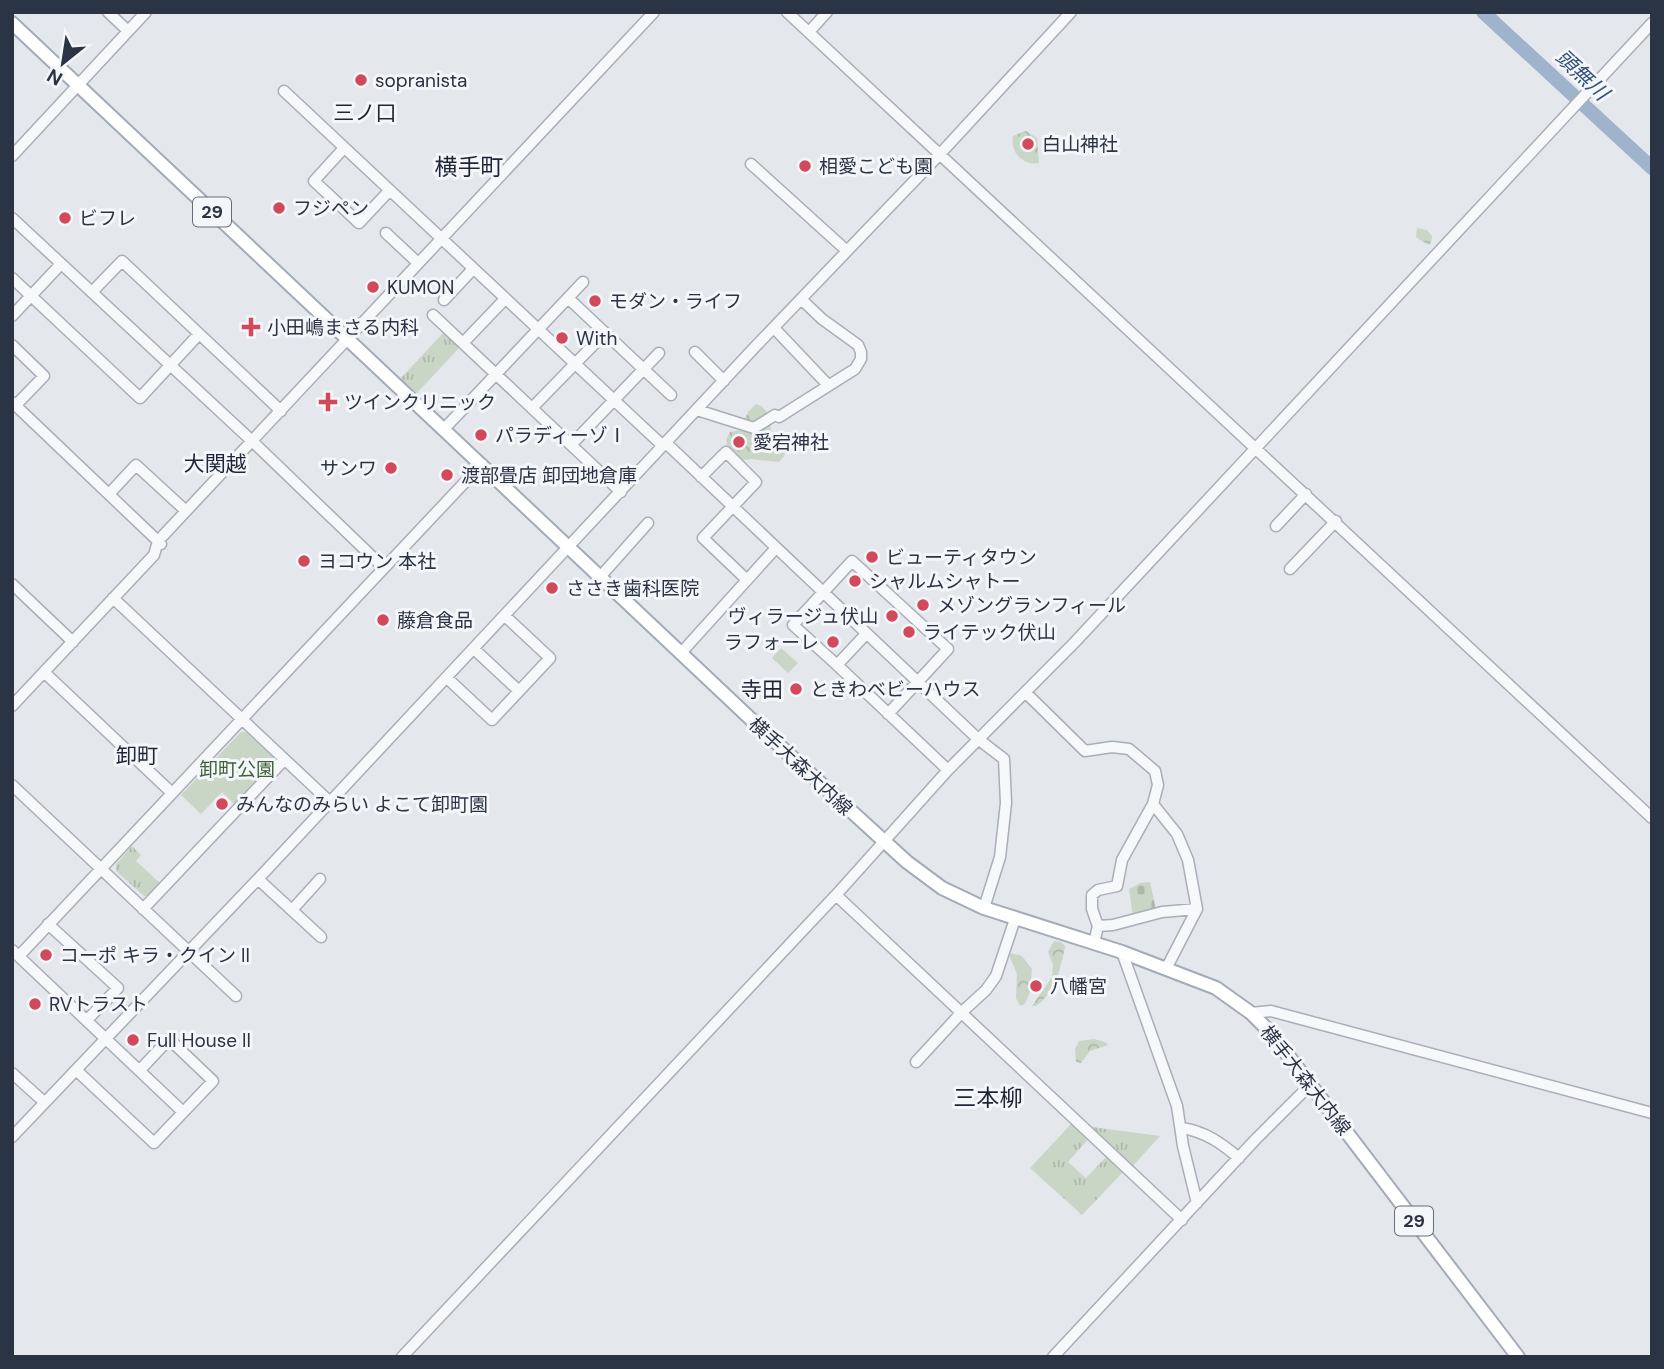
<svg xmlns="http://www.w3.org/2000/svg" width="1664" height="1369" font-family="'DM Sans','Noto Sans JP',sans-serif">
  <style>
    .grass { fill: url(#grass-tufts) }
    .forest { fill: url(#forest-crowns) }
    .cemetery { fill: url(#cemetery-stones) }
    .park { fill: #c9d6c5 }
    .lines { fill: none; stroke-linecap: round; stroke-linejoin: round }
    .river { stroke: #9fb4cc; stroke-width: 14 }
    .minor-casing { stroke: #a9aeb7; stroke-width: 13 }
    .major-casing { stroke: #a3abb8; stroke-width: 16 }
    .minor { stroke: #f7f8fa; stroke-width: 10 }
    .major { stroke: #fff; stroke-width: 12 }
    .poi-dot { fill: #d1495b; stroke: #f4f6f9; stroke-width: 2.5 }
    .labels { text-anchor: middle; stroke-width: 6; stroke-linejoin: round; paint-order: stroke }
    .shield { fill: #f4f6f9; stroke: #676e7b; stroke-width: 2 }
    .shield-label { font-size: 18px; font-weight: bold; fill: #2b3445 }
    .poi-label { font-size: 19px; fill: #2b3445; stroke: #f4f6f9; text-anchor: start }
    .street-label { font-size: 19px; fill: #2b3445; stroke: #f4f6f9 }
    .park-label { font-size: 19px; fill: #3f6138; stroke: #f4f6f9 }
    .water-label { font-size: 21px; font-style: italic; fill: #34527a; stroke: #f4f6f9 }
    .neighbourhood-label { font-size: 21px; fill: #1d2536; stroke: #f4f6f9 }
    .quarter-label { font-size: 23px; fill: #1d2536; stroke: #f4f6f9 }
  </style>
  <defs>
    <pattern id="grass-tufts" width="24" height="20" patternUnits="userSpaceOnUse" patternTransform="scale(1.75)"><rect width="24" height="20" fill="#c9d6c5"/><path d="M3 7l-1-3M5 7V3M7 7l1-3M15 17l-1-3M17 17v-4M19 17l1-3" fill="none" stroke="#adb8ab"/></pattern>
    <pattern id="forest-crowns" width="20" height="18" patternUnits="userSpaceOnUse" patternTransform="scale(1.75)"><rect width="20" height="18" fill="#c9d6c5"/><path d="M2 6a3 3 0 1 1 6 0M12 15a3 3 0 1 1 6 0" fill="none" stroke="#adb8ab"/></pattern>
    <pattern id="cemetery-stones" width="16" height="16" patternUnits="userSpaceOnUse" patternTransform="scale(1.75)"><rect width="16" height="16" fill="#c9d6c5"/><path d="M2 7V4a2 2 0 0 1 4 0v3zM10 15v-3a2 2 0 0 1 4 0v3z" fill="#adb8ab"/></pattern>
  </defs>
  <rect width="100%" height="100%" fill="#e4e7ec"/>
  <path class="grass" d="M444,332L460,347L417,393L400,379Z
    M132,846L141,855L136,861L160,883L149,896H144L116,871V864Z
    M1073,1122L1090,1137L1068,1162L1086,1178L1108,1155L1124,1171L1082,1215L1030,1168Z
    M1092,1127L1160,1136L1131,1168L1089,1128Z"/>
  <path class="forest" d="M1026,131L1037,138L1039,163C1022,166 1010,152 1013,136Z
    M1417,228L1427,230L1432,236L1431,243L1428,245L1416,237Z
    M756,404C770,409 770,420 771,431L788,438L790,441L784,456L779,462L751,459L737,461C729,451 722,445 730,432L740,430L748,412Z
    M1054,941L1061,942L1065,946C1061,968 1055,993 1036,1006H1032L1052,977L1053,965L1048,952Z
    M1010,953L1022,956L1032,969L1030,992L1025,1004L1020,1006L1016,998L1017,974L1009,955Z
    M1094,1039L1105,1042L1108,1045L1090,1051L1081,1063L1076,1062L1075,1049L1079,1041Z"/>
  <path class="cemetery" d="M1150,882L1156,910L1133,917L1129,889L1140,883Z"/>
  <path class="park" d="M781,648L798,663L788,673L772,658Z
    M241,732H246L274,758V764L235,805L222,792L201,814L181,795Z"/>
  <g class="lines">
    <path class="river" d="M1483,12L1652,168"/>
    <g class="minor-casing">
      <path id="minor" d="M108,12L128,31
        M787,12L1652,818
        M809,32L827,12
        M284,91L663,446
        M344,148L314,181L359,223L389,191
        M12,156L146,12
        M751,164L847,251
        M12,218L252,441L384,568
        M386,233L418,263
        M12,278L140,398L199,334
        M92,292L122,261L281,411
        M568,298L671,395
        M444,300L473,269
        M433,315L621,492
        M12,316L61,264
        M774,328L828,385
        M463,343L505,299
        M12,345L44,376L16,405
        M695,352L724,381
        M12,402L161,544
        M532,408L605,333
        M697,410L754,428L775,415L779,417L855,369L861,359V352L858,345L822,319L801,299
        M444,429L583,282
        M666,443L978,739L1004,759L1006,803L1000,857L984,908
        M571,445L659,353
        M701,477L726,452L756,482L703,538L747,580
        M109,494L136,465L186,511
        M1276,526L1306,494
        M1290,569L1336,521
        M600,577L648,523
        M12,584L73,642
        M113,598L330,802
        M866,634L837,665L793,625L852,561L948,649L888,714
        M474,649L519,691
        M681,653L775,549
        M837,665L948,770
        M45,673L172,793
        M447,678L492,720L550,658L505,616
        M1026,693L1085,751L1112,747L1129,749L1155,771L1158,785L1153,804L1177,834L1188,860L1197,909L1167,967
        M12,706L154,555L158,541L654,12
        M12,785L236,996
        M258,879L321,937
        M836,895L1182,1220
        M143,909L284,760
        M292,910L320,879
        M48,924L118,988L87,1020
        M1098,926L1113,925L1162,912L1197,909
        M1094,943L1098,926L1092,909V895L1098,890L1117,886L1122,860L1153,804
        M12,950L183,1112
        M1122,952L1177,1106L1183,1146L1197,1203
        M19,956L482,464
        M1251,1013L1271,1011L1652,1113
        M916,1062L962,1012L986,990L996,976L1015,919
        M76,1070L154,1143L213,1081L169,1039L140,1070
        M12,1073L44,1102
        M1182,1128C1206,1132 1221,1143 1239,1158
        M12,1137L257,880L754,348L940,154L1071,12
        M402,1357L836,895L948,770L1075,642L1652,23
        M1053,1357L1255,1140L1311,1084"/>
    </g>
    <g class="major-casing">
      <path id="major" d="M12,23L771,738L907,862L942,888L984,908L1122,952L1216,988L1251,1013L1271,1033L1518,1357"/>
    </g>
    <use href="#minor" class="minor"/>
    <use href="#major" class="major"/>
  </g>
  <g class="poi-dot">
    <circle cx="361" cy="80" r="7"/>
    <circle cx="1028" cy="144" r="7"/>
    <circle cx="805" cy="166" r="7"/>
    <circle cx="279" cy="208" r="7"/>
    <circle cx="65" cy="218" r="7"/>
    <circle cx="373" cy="287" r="7"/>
    <circle cx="595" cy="301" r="7"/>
    <path d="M247.5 316.5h7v7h7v7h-7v7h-7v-7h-7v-7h7z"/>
    <circle cx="562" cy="338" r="7"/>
    <path d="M324.5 391.5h7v7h7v7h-7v7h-7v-7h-7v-7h7z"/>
    <circle cx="481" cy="435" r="7"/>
    <circle cx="739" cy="442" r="7"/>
    <circle cx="391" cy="468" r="7"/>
    <circle cx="447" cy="475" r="7"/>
    <circle cx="872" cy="557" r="7"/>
    <circle cx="304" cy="561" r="7"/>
    <circle cx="855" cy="581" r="7"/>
    <circle cx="552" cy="588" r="7"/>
    <circle cx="923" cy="605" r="7"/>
    <circle cx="892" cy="616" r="7"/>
    <circle cx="383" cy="620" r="7"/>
    <circle cx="909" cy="632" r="7"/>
    <circle cx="833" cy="642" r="7"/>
    <circle cx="796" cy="689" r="7"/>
    <circle cx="222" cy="804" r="7"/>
    <circle cx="46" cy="955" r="7"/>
    <circle cx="1036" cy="986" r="7"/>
    <circle cx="35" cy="1004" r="7"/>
    <circle cx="133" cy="1040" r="7"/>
  </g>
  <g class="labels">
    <g class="shield">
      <rect x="193" y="197.5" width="38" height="29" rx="5"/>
      <rect x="1395" y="1206.5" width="38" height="29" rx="5"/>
    </g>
    <g class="shield-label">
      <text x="212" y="218">29</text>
      <text x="1414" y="1227">29</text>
    </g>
    <g class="poi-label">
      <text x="375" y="87">sopranista</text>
      <text x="1042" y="151">白山神社</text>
      <text x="819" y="173">相愛こども園</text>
      <text x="293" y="215">フジペン</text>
      <text x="79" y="225">ビフレ</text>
      <text x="387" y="294">KUMON</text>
      <text x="609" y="308">モダン・ライフ</text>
      <text x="267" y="334">小田嶋まさる内科</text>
      <text x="576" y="345">With</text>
      <text x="344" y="409">ツインクリニック</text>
      <text x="495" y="442">パラディーゾⅠ</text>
      <text x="753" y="449">愛宕神社</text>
      <text x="377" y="475" text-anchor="end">サンワ</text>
      <text x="461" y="482">渡部畳店 卸団地倉庫</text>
      <text x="886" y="564">ビューティタウン</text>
      <text x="318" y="568">ヨコウン 本社</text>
      <text x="869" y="588">シャルムシャトー</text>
      <text x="566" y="595">ささき歯科医院</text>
      <text x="937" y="612">メゾングランフィール</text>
      <text x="878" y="623" text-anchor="end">ヴィラージュ伏山</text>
      <text x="397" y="627">藤倉食品</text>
      <text x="923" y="639">ライテック伏山</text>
      <text x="819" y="649" text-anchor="end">ラフォーレ</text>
      <text x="810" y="696">ときわベビーハウス</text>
      <text x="236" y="811">みんなのみらい よこて卸町園</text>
      <text x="60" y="962">コーポ キラ・クイン II</text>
      <text x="1050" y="993">八幡宮</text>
      <text x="49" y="1011">RVトラスト</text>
      <text x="147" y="1047">Full House II</text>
    </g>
    <g class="street-label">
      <text transform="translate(801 766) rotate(43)" y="7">横手大森大内線</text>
      <text transform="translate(1306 1080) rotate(52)" y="7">横手大森大内線</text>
    </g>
    <g class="park-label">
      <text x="237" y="776">卸町公園</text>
    </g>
    <g class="water-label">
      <text transform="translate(1582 75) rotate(43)" y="7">頭無川</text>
    </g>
    <g class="neighbourhood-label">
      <text x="365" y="120">三ノ口</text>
      <text x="215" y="471">大関越</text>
      <text x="762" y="697">寺田</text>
      <text x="137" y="763">卸町</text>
    </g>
    <g class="quarter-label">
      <text x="469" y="175">横手町</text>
      <text x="988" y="1106">三本柳</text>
    </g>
  </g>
  <rect width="1664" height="1369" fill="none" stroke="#2b3445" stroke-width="28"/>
  <g transform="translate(63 63) rotate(210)" stroke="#f4f6f9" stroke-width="5" paint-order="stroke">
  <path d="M0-5L12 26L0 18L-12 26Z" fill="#2b3445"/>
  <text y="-10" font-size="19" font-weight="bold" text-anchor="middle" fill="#2b3445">N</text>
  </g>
</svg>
